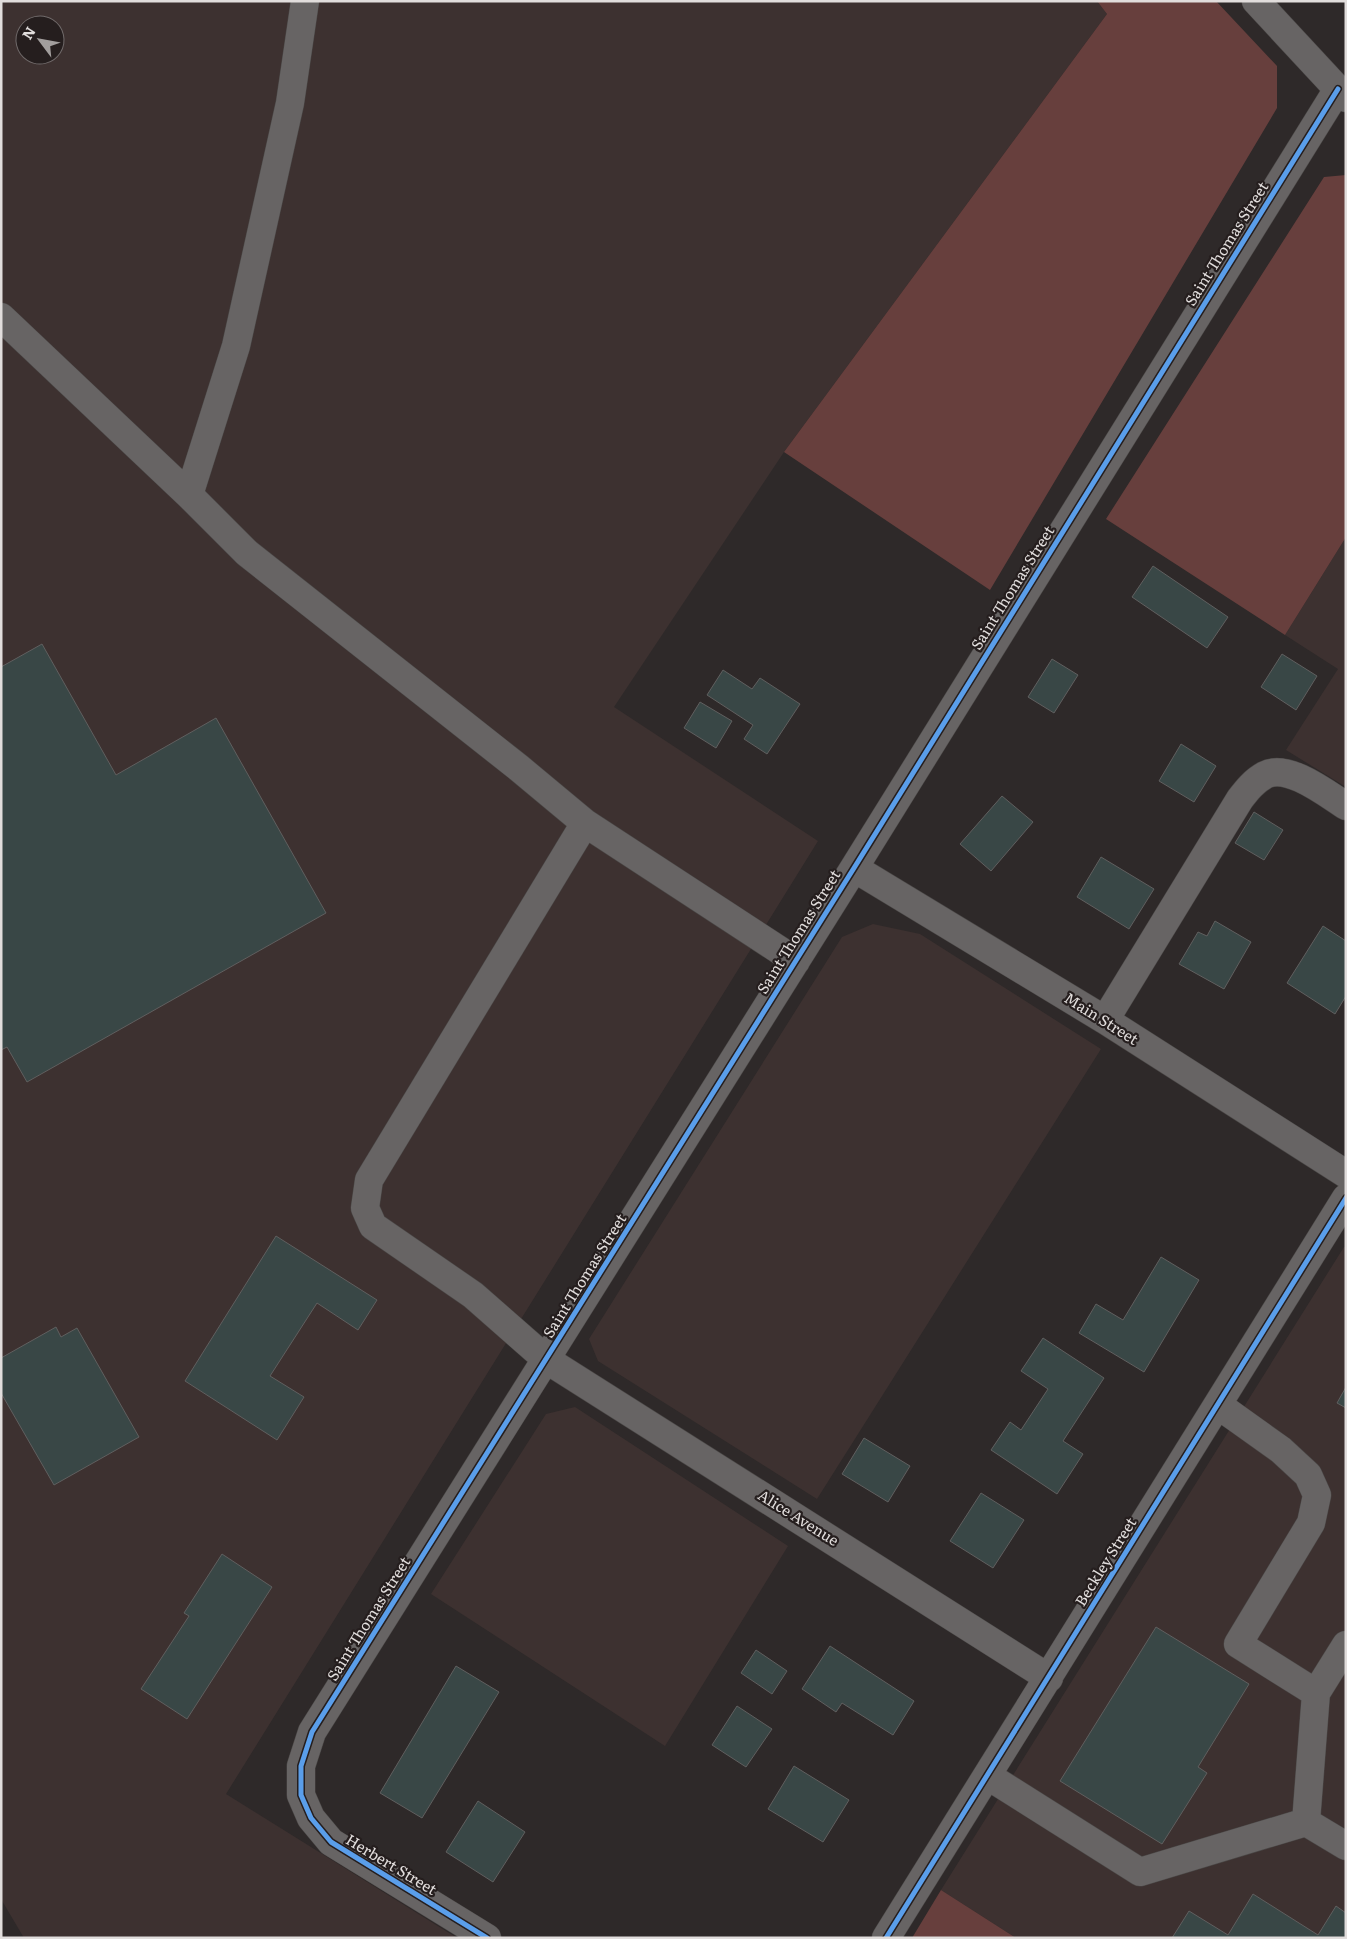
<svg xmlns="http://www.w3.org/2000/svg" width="1347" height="1939" font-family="Literata,serif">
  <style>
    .built { fill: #3d3130; fill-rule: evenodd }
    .green { fill: #673f3d }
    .building { fill: #394746; stroke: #605f5f }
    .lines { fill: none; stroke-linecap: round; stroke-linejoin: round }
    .minor-casing { stroke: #4a4746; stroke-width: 29 }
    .minor { stroke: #676464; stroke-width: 28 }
    .cycleway-casing { stroke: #251e1e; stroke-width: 8 }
    .cycleway { stroke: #5a9eea; stroke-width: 5 }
    .labels { text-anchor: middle; stroke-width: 4.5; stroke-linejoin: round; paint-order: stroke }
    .street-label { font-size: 15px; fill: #e1dddc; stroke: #251e1e }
  </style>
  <rect width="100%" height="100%" fill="#2e2929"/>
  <path class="built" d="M1,1H1097L1107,14L784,452L614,707L818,841L226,1794L457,1938H24L1,1899ZM25,25H55V55H25Z
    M1346,537V787L1286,750L1338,669L1285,635Z
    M873,924L920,934L1101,1049L817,1499L598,1361L589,1339L842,937Z
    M1344,1247H1346V1938H1016L941,1890Z
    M575,1407L788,1546L665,1746L431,1594L546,1414Z"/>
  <path class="green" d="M1097,1H1216L1277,66V108L990,590L784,452L1107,14Z
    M1346,175V537L1285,635L1106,519L1324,177Z
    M941,1890L1016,1938H912Z"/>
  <path class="building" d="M1153,566L1228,617L1207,648L1132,597Z
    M42,644L116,775L216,718L326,913L27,1082L7,1047L1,1050V667Z
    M1282,654L1317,676L1296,710L1261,687Z
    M1052,659L1078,675L1054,713L1028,697Z
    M723,670L752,689L760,678L800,704L767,754L744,739L753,725L707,695Z
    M700,702L732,721L716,748L684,728Z
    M1181,744L1216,766L1194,802L1159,781Z
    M1002,796L1033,822L991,871L960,844Z
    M1254,812L1283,830L1264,860L1235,843Z
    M1101,857L1154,889L1129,929L1077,897Z
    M1215,921L1251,942L1224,989L1179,964L1198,932L1207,936Z
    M1323,926L1346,941V996L1335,1014L1287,983Z
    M276,1236L377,1300L358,1330L317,1303L270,1376L304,1397L277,1440L185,1381Z
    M1161,1257L1199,1280L1144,1372L1079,1333L1096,1304L1123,1320Z
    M56,1327L61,1337L77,1328L139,1437L54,1485L1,1393V1358Z
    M1043,1338L1104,1378L1063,1441L1083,1454L1057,1494L991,1450L1010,1422L1021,1430L1048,1389L1021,1371Z
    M1346,1387V1408L1337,1403Z
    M864,1438L910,1466L888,1502L842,1474Z
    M981,1493L1024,1520L993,1568L950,1541Z
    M222,1554L272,1587L187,1719L141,1689L189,1616L184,1613Z
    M1156,1627L1249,1684L1198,1767L1207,1773L1162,1844L1060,1781Z
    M830,1646L914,1701L893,1735L842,1703L836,1712L802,1689Z
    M756,1650L787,1671L772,1694L741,1673Z
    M456,1666L499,1692L422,1818L380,1793Z
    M737,1706L772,1729L746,1767L712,1745Z
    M794,1766L849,1800L823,1842L768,1809Z
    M478,1801L525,1832L493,1882L446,1852Z
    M1253,1894L1318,1935L1336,1906L1346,1913V1938H1172L1189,1911L1228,1935Z"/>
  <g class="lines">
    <g class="minor-casing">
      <path id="minor" d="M1256,1L1346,98
        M1,317L189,495L247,553L519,768L585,823L796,961
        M189,495L236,346L290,103L305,1
        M585,823L369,1180L365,1208L373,1226L473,1295L547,1360L1049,1678
        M854,868L1105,1020L1346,1174
        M1105,1020L1240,799C1247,790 1254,781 1265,775C1288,763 1327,794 1346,806
        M1218,1405L1281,1450L1308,1475L1317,1495L1311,1523L1238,1644L1316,1693L1306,1822
        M1316,1693L1346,1645
        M988,1776L1140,1872L1306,1822L1346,1846
        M487,1938L331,1842L311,1818L301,1795V1766L312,1732L854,868L1338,89
        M886,1938L1346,1198"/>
    </g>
    <use href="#minor" class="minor"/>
    <g class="cycleway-casing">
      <path id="cycleway" d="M487,1938L331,1842L311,1818L301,1795V1766L312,1732L854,868L1338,89
        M886,1938L1346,1198"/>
    </g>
    <use href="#cycleway" class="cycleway"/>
  </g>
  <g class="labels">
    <g class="street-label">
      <text transform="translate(1227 244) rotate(-58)" y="5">Saint Thomas Street</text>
      <text transform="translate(1013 588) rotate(-58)" y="5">Saint Thomas Street</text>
      <text transform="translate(799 932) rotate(-58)" y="5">Saint Thomas Street</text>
      <text transform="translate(1101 1019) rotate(32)" y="5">Main Street</text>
      <text transform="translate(585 1276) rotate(-58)" y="5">Saint Thomas Street</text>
      <text transform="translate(798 1518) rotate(32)" y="5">Alice Avenue</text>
      <text transform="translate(1106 1562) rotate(-58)" y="5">Beckley Street</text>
      <text transform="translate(369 1619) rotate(-58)" y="5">Saint Thomas Street</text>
      <text transform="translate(391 1865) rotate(31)" y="5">Herbert Street</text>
    </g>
  </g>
  <rect width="1347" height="1939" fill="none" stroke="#e1dddc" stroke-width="5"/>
  <g transform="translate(40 40) rotate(302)"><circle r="24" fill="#251e1e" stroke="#706a6a"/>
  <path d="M0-4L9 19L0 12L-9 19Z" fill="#a29e9d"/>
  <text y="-8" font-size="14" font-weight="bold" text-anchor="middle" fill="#e1dddc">N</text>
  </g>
</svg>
